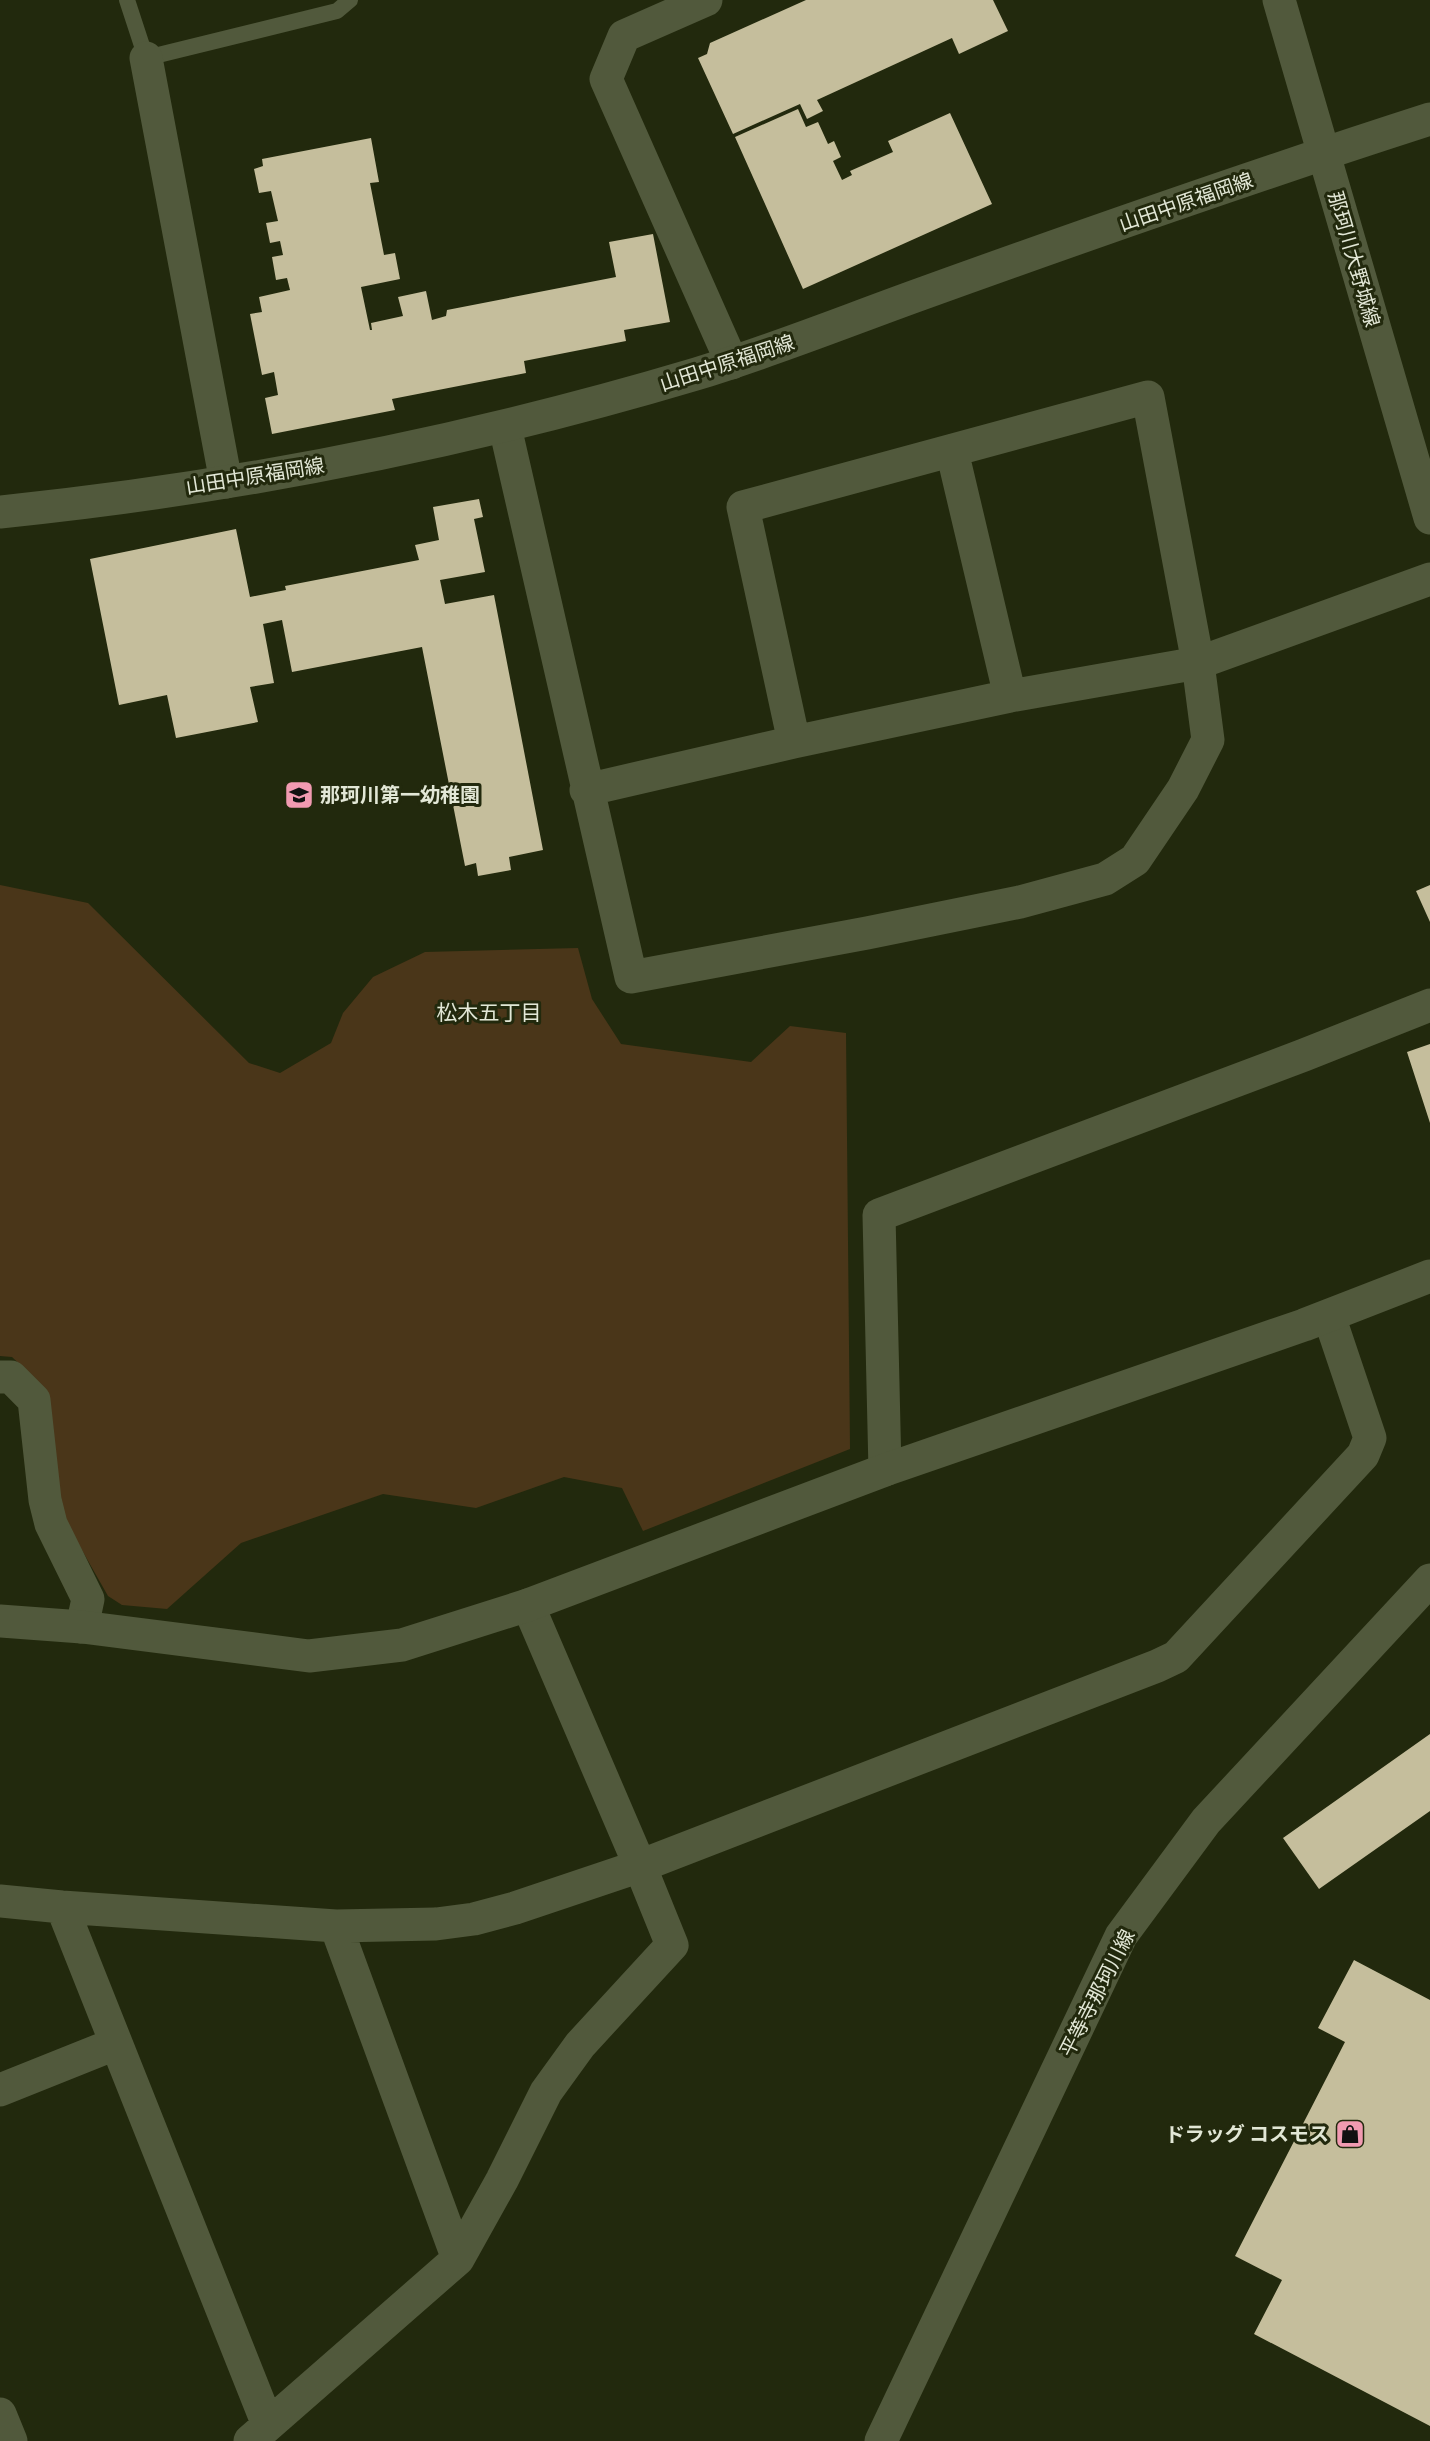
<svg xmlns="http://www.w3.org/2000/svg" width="1430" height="2441" font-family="'Fira Sans Condensed','Noto Sans JP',sans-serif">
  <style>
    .green { fill: #4a3619 }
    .building { fill: #c5be9c }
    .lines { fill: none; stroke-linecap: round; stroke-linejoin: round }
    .lane { stroke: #51593c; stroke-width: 16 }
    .street { stroke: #51593c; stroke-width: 33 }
    .secondary { stroke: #51593c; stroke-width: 33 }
    .labels { text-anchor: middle; stroke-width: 6; stroke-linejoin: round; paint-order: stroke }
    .street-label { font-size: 20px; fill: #e2e7d6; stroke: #22290d }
    .poi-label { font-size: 20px; font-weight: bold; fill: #e2e7d6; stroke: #22290d; text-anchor: start }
    .neighbourhood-label { font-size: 21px; fill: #e2e7d6; stroke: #22290d }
  </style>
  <rect width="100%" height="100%" fill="#22290d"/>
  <path class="green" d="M0,885L88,903L249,1063L280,1073L331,1043L343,1013L373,977L425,952L578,948L592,999L621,1044L751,1062L790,1026L846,1033L850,1449L643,1531L622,1488L564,1477L476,1508L383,1494L241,1543L167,1609L122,1605L108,1596L62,1515L43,1387L12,1357L0,1356Z"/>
  <path class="building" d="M806,0H993L1008,31L959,54L952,38L817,100L823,111L807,119L800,104L733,134L698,58L707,54L710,43Z
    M798,109L806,127L818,122L828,144L834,141L841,157L833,161L842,180L852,175L850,171L893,152L888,141L950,113L992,204L803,289L735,137Z
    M371,138L379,182L370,183L384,255L395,253L400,279L361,287L370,330H372L371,323L403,316L398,297L426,291L432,320L446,316L447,310L616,277L609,242L653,234L670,322L624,330L626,341L524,361L526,373L392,399L395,410L272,434L265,398L278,395L274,372L262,375L250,314L262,312L259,297L290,290L287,278L276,280L272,257L283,255L280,241L270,243L266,223L278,221L271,191L259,193L254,169L263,166L262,159Z
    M479,499L483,517L474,519L485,572L440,580L445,604L494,595L543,850L509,857L511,870L478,876L476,863L465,866L422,647L292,672L282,620L263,624L274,683L250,687L258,722L176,738L167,695L119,705L90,559L236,529L250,597L286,590L285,586L419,560L415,545L439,540L433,507Z
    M1430,885V922L1416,891Z
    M1430,1044V1123L1407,1052Z
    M1430,1734V1811L1319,1889L1283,1838Z
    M1354,1960L1430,2000V2426L1254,2334L1282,2280L1235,2256L1345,2042L1318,2028Z"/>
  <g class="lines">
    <path class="lane" d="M127,0L146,58L337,11L350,0"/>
    <path class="street" d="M706,0L624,36L606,79L732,363
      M146,58L226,482
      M505,427L631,977L867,933L1020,902L1105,879L1135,860L1183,789L1208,740L1198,663L1430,579
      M952,451L1010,696
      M586,790L794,742L1010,696L1198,663L1148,397L743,507L794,742
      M0,1377H11L34,1400L45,1500L51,1524L88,1599L82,1627
      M885,1470L879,1215L1304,1055L1430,1005
      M528,1605L640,1866L1157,1666L1176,1657L1363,1455L1370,1438L1329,1316
      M0,1901L62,1907L336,1926L436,1924L474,1919L515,1908L640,1866L672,1945L580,2045L546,2092L502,2180L458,2259L336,1926
      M62,1907L268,2425
      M0,2090L115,2044
      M0,2414L11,2441
      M250,2441L458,2259"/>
    <path class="secondary" d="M1279,0L1430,518
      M0,512C236,488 468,442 696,374C772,351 846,321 921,294C1090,233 1259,174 1430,119
      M0,1621L82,1627L309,1656L402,1645L528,1605L885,1470L1304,1325L1430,1276
      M881,2441L1121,1936L1206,1821L1430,1580"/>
  </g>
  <defs>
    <g id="school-square" transform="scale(1.5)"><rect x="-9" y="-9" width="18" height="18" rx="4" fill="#f19ab1" stroke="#22290d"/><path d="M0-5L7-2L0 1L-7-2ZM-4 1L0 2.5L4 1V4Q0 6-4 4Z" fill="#111"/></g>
    <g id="shop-square" transform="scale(1.5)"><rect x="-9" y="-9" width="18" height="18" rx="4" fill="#f19ab1" stroke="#22290d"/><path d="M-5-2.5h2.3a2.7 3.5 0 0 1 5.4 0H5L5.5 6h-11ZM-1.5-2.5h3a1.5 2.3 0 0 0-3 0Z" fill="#111"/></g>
  </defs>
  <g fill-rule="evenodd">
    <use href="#school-square" x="299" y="795"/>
    <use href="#shop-square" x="1350" y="2134"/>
  </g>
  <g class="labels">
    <g class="street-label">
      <text transform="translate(1186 202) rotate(-19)" y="7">山田中原福岡線</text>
      <text transform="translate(1354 259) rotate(74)" y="7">那珂川大野城線</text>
      <text transform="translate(727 363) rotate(-18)" y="7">山田中原福岡線</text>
      <text transform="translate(255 476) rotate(-9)" y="7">山田中原福岡線</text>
      <text transform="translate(1097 1993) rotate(-63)" y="7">平等寺那珂川線</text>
    </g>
    <g class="poi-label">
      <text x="320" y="802">那珂川第一幼稚園</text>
      <text x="1329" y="2141" text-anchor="end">ドラッグ コスモス</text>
    </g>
    <g class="neighbourhood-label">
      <text x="489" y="1020">松木五丁目</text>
    </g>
  </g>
</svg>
